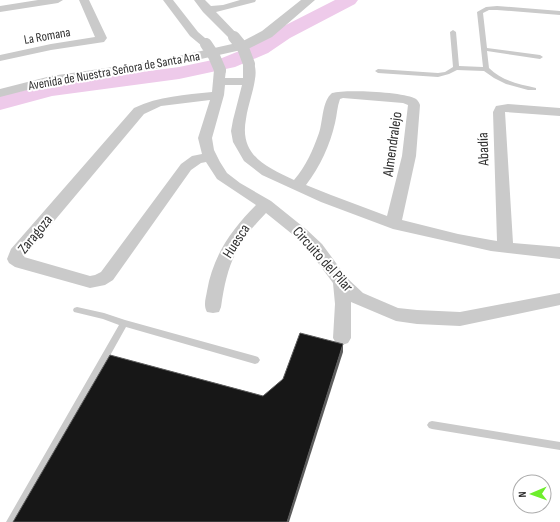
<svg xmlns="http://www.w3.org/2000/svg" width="560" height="522" font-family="'Sofia Sans Condensed',sans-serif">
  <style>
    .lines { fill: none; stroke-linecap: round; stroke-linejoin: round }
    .river { fill: #eecaea; fill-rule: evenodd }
    .service { fill: #cacaca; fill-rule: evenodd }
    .minor { fill: #cacaca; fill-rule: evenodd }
    .tertiary { fill: #cacaca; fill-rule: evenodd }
    .minor-bridge { stroke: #cacaca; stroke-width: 12 }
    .shaded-wall { fill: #5d5d5d }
    .building { fill: #171717; stroke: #5d5d5d }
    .labels { text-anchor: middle; stroke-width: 4; stroke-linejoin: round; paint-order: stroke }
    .far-street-label { font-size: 13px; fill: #303030; stroke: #fff }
    .street-label { font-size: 15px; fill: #303030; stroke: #fff }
  </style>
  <rect width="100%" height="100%" fill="#fff"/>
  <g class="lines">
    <path class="river" d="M335,0H358L355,4L290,38L268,53L235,67L179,79L52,96L0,110V96L51,84L179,67L222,58L254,45L276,30Z"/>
    <path class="service" d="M497,6L560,11V15L497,10H489L483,13L487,48L540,55L543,57L540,59L487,51L489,68C502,81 519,84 536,88V90H528L506,84L494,78L484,71L457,70L449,74L438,77L378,73L375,71L378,69L438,73L445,72L453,67L450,32L453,30L456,32L459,66L483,67L477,12L486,7Z
      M77,307L104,313L125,320L255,356L258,357L260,360L258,363L255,364L126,327L17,522H6L119,325L103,319L74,312L73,310L74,308Z
      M432,421L560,442V450L432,429L429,428L427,425L429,422Z"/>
    <path class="minor" d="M38,0H63L58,3L0,12V6Z
      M79,0H89L107,38L104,42L51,50L0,61V55L51,44L95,37Z
      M163,0H173L198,32L212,44L210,46H202L190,36Z
      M194,0H205L211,6L223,5L240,0H256L255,2L216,12L240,37L234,40L230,39L203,12Z
      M249,60L253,62C256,66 256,74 255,79C253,93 248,105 246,119C239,155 266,167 294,180C306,166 313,150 319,133C323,121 322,101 332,93C345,89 402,92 414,98C417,99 419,102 420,105L416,156L402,220L458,234L491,240L497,241L493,112L496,106L508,104L560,108V116L505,112L513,243L560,247V259L491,251L393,229L321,202L262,175L244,161L233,142L231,131L233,120L242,85H225L224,95L212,138L214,150L220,162L227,173L240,183L271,201L307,230L322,244L347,278L363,293L398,308L417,310L460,312L560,293V305L460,326L417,324L396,321L351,302V338L348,343L342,345L336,343L333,338L335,304L333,283L310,252L297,238L266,213C236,244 227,264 221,307L219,312L213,313L207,312C203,305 206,298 207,291C213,256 231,230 256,205L217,179L206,162L201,163L191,170L113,280L105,285L90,288L15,267L9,263L7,259L11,249L134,108C159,96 185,95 212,92L214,70L216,67H224L226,70L225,78H243V64L245,62ZM343,98L403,103L408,105L402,156L387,216L331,195L306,185C320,167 330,145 335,123C337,115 337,107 340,99ZM210,100L198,138L202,154L192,156L181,164L101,272L95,275L90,276L24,257L144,114L161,106Z"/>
    <path class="tertiary" d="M301,0H315L272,37L250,48L161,68L51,84L0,97V89L51,76L161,60L241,42L262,31Z"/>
    <path class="minor-bridge" d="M234,37L243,48L249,64
      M206,44L214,56L220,70"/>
  </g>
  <path class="shaded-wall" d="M343,344V352L289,522H287Z"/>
  <path class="building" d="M300,333L343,344L287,522H13L110,355L263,396L283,379Z"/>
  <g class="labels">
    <g class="far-street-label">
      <text transform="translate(47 35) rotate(-10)" y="5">La Romana</text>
      <text transform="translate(114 70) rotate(-10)" y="5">Avenida de Nuestra Señora de Santa Ana</text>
    </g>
    <g class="street-label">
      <text transform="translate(392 144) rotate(-82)" y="5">Almendralejo</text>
      <text transform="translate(483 149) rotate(-92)" y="5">Abadía</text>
      <text transform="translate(35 234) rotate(-51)" y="5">Zaragoza</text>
      <text transform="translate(236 241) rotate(-57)" y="5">Huesca</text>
      <text transform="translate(323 259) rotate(48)" y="5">Circuito del Pilar</text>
    </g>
  </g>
  <g transform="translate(532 494) rotate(268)"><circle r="19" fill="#ffffff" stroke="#acacac"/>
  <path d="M0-3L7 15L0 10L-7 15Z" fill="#6eee2c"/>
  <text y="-6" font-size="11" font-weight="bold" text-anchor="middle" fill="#303030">N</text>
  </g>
</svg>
